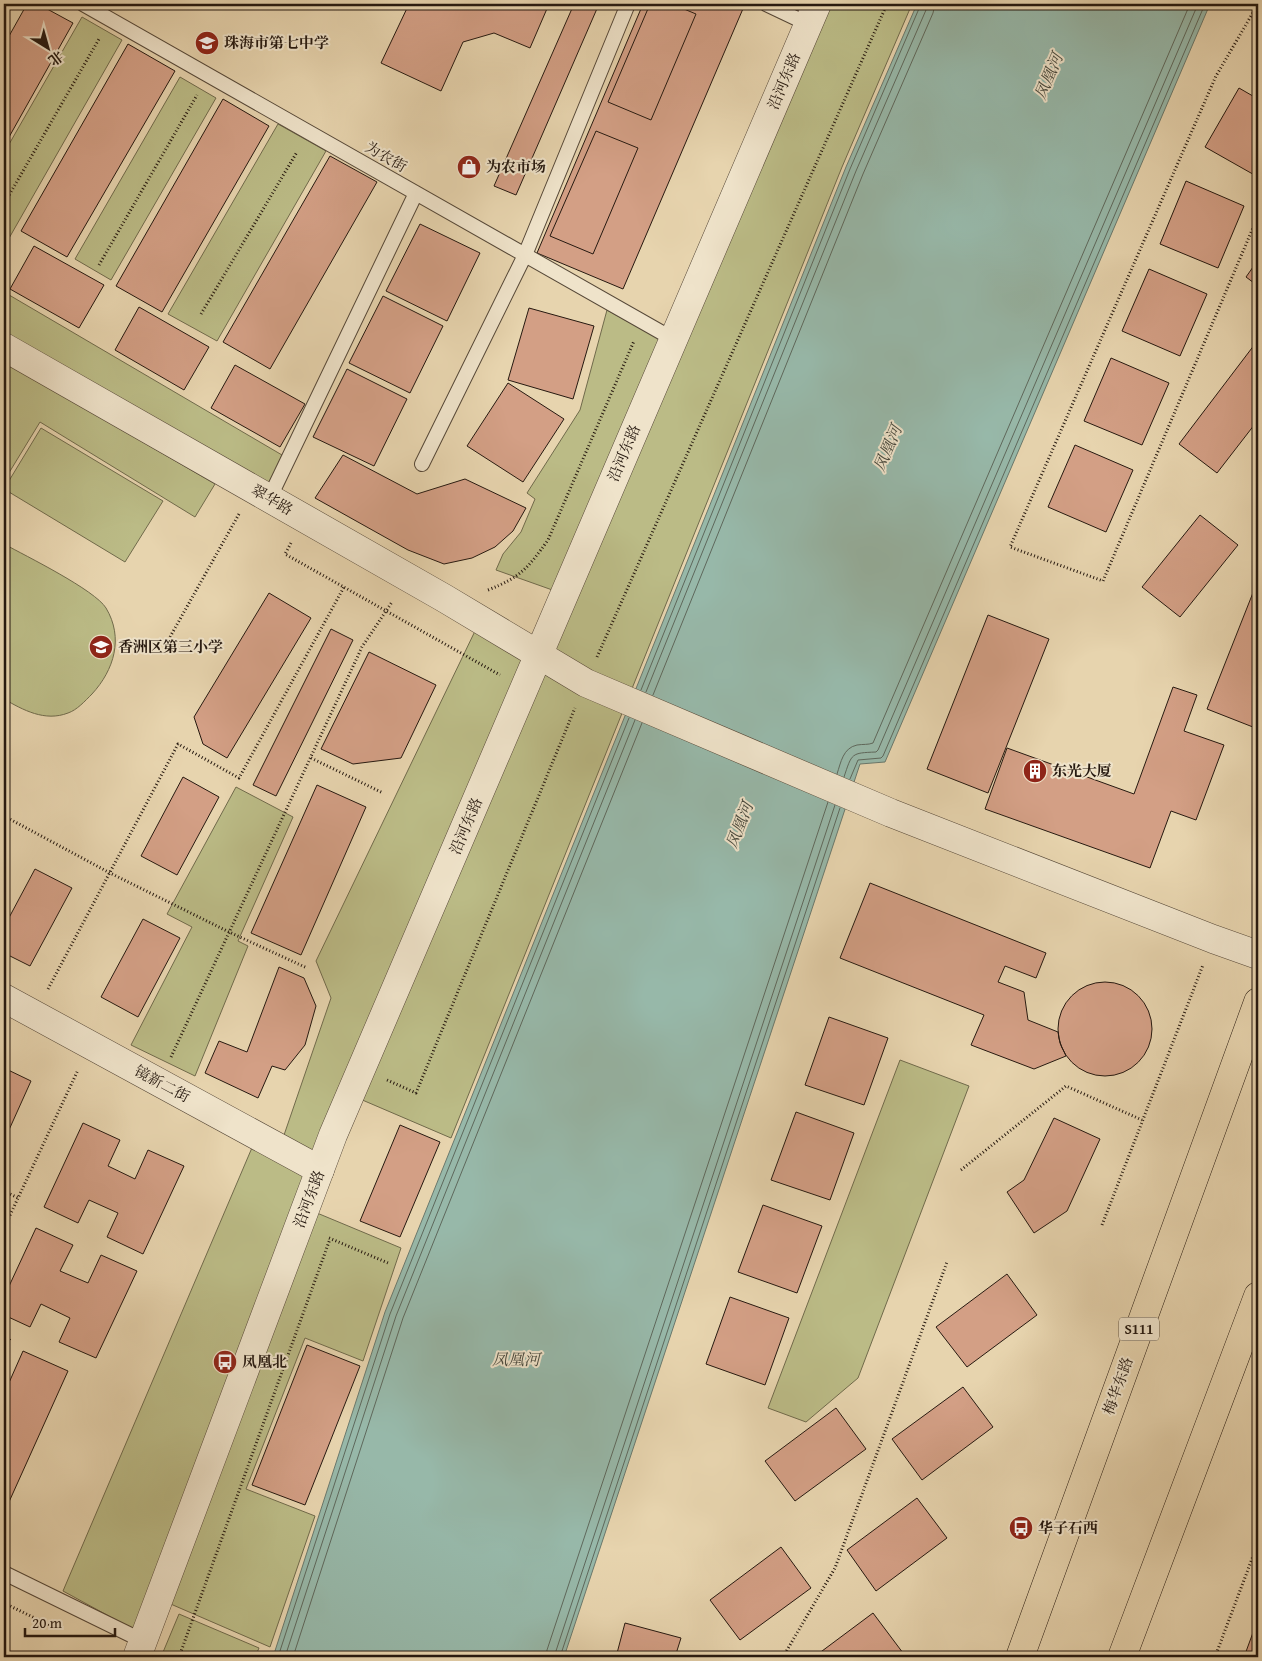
<svg xmlns="http://www.w3.org/2000/svg" width="1262" height="1661" font-family="'Gentium Book Plus','Noto Serif SC',serif">
  <style>
    .green { fill: #bbbb86; stroke: #706a4b }
    .water { fill: #97b8a9; stroke: #6a786c }
    .lines { fill: none; stroke-linecap: round; stroke-linejoin: round }
    .shore { stroke: #5e685c; stroke-width: 1 }
    .building { fill: #d39f85; stroke: #261910 }
    .service-casing { stroke: #564838; stroke-width: 16 }
    .minor-casing { stroke: #564838; stroke-width: 29 }
    .tertiary-casing { stroke: #564838; stroke-width: 29 }
    .primary-casing { stroke: #261910; stroke-width: 29 }
    .path { stroke: #261910; stroke-width: 3; stroke-dasharray: 1 2.5; stroke-linecap: butt }
    .service { stroke: #efe3ca; stroke-width: 14 }
    .minor { stroke: #efe3ca; stroke-width: 28 }
    .tertiary { stroke: #efe3ca; stroke-width: 28 }
    .primary { stroke: #e7d4ae; stroke-width: 28 }
    .labels { text-anchor: middle; stroke-width: 4; stroke-linejoin: round; paint-order: stroke }
    .shield { fill: #efe3ca; stroke: #625648; stroke-width: 1 }
    .shield-label { font-size: 14px; font-weight: bold; fill: #261910 }
    .poi-label { font-size: 15px; font-weight: bold; fill: #261910; stroke: #efe3ca; text-anchor: start }
    .street-label { font-size: 15px; fill: #261910; stroke: #efe3ca }
    .water-label { font-size: 16px; font-style: italic; fill: #48493e; stroke: #efe3ca }
  </style>
  <rect width="100%" height="100%" fill="#e7d4ae"/>
  <filter id="stains"><feTurbulence type="fractalNoise" baseFrequency=".004" numOctaves="4"/><feColorMatrix values="0 0 0 0 .2 0 0 0 0 .09 0 0 0 0 .02 0 0 0 .5 -.17"/></filter>
  <radialGradient id="worn" r=".72"><stop offset=".6" stop-color="#630" stop-opacity="0"/><stop offset="1" stop-color="#630" stop-opacity=".3"/></radialGradient>
  <path class="green" d="M823,4H912L842,167L451,1138L353,1096Z
    M82,17L122,40L4,247V153Z
    M180,77L216,98L111,280L75,259Z
    M278,124L326,151L217,341L168,314Z
    M4,292L282,455L267,490L4,338Z
    M607,310L663,341L558,592L496,570L503,554L521,532L535,499L527,493L580,410Z
    M4,361L215,484L195,517L40,422L4,481Z
    M41,428L163,501L125,562L4,489Z
    M4,544C26,556 95,590 106,608C124,638 114,670 92,694C85,701 77,710 68,713C45,722 23,710 4,699Z
    M476,629L527,659L314,1157L283,1138L331,998L316,961Z
    M236,787L293,817L238,941L248,946L195,1076L131,1045L192,927L167,914Z
    M900,1060L969,1086L858,1378L806,1422L768,1408Z
    M254,1143L307,1173L138,1632L63,1591Z
    M317,1213L401,1248L363,1361L305,1338L246,1489L315,1516L270,1647L166,1602Z
    M179,1614L259,1648L255,1657H161Z"/>
  <path class="water" d="M917,4H1210L885,762L860,764L564,1657H273L385,1312L846,167Z"/>
  <g class="lines">
    <path class="shore" d="M641,690L850,169L921,4
      M646,692L856,171L926,10L927,4
      M653,695L863,174L933,13L935,4
      M837,774C841,762 843,748 857,745C863,744 868,745 873,743L1190,4
      M844,777C852,753 851,753 876,752L878,750L1198,4
      M850,779L858,760L881,758L883,756L1205,4
      M278,1657L390,1314L629,718
      M285,1657L396,1316L635,720
      M293,1657L403,1318L642,723
      M546,1657L547,1650L828,802
      M554,1657L835,805
      M560,1657L840,808"/>
  </g>
  <path class="building" d="M27,4H38L73,23L4,146V45Z
    M409,4H549L530,48L494,33L463,42L441,91L381,63Z
    M574,4H599L516,195L494,186Z
    M643,4H745L623,289L537,253Z
    M650,4H672L696,14L651,120L608,102Z
    M128,44L175,71L67,257L21,231Z
    M1239,88L1258,99V177L1205,147Z
    M223,99L269,126L162,312L116,286Z
    M596,131L638,148L593,254L550,236Z
    M330,156L377,182L270,369L223,342Z
    M1186,181L1244,206L1218,268L1160,244Z
    M420,224L480,253L447,321L386,291Z
    M34,246L104,285L79,328L10,289Z
    M1258,260V286L1246,277Z
    M1149,269L1207,294L1180,356L1122,331Z
    M383,296L443,326L410,393L349,363Z
    M139,307L209,347L184,390L115,350Z
    M529,308L594,326L573,399L508,380Z
    M1258,340V420L1217,473L1179,444Z
    M1111,358L1169,383L1142,445L1084,421Z
    M235,365L305,404L280,447L211,408Z
    M347,369L407,399L374,466L313,437Z
    M508,383L564,419L523,482L467,446Z
    M1075,445L1133,470L1106,532L1048,507Z
    M343,455L417,494L465,479L526,508L513,531L495,547L472,558L444,564L408,550L315,498Z
    M1200,515L1238,545L1180,617L1142,587Z
    M1258,580V729L1207,709Z
    M269,593L311,618L227,758L203,744L194,717Z
    M988,615L1049,639L988,793L927,769Z
    M331,629L353,640L276,796L253,785Z
    M369,652L436,685L401,758L353,764L321,749Z
    M1173,687L1197,695L1184,731L1224,745L1196,820L1171,811L1150,868L985,809L1007,748L1134,794Z
    M183,777L219,797L177,875L141,856Z
    M317,785L366,807L301,955L251,933Z
    M35,869L72,888L30,966L4,953V927Z
    M870,883L1046,953L1036,978L1005,966L998,982L1024,992L1028,1020L1058,1032L1060,1043L1066,1056L1034,1069L971,1045L984,1015L840,958Z
    M143,919L180,938L138,1017L101,997Z
    M279,967L304,978L316,1006L305,1045L285,1070L272,1066L258,1098L205,1073L219,1041L247,1052Z
    M1058 1029a47 47 0 1 1 94 0a47 47 0 1 1-94 0Z
    M829,1017L888,1038L864,1105L805,1085Z
    M4,1068L31,1081L4,1141Z
    M796,1112L854,1133L830,1200L771,1180Z
    M1054,1118L1100,1139L1067,1211L1034,1233L1007,1192L1024,1180Z
    M83,1123L120,1140L108,1166L135,1179L148,1150L184,1166L143,1254L107,1237L118,1213L89,1200L78,1223L44,1207Z
    M400,1125L440,1142L400,1237L360,1221Z
    M763,1205L822,1226L797,1293L738,1272Z
    M36,1228L73,1245L60,1271L88,1283L101,1255L137,1271L96,1358L59,1342L70,1318L41,1304L30,1327L4,1315V1297Z
    M1007,1274L1037,1315L967,1367L936,1327Z
    M730,1297L789,1318L765,1385L706,1364Z
    M307,1345L360,1366L305,1505L252,1485Z
    M23,1351L68,1371L4,1513V1394Z
    M963,1387L993,1427L922,1480L892,1439Z
    M836,1408L866,1449L795,1501L765,1461Z
    M917,1498L947,1538L876,1591L847,1550Z
    M781,1547L811,1588L740,1640L710,1600Z
    M873,1613L903,1653L898,1657H814Z
    M1258,1619V1657H1244Z
    M625,1623L681,1638L675,1657H616Z"/>
  <g class="lines">
    <g class="service-casing">
      <path id="service" d="M83,4L673,339
        M766,4L808,24
        M422,464L525,255L628,4
        M269,499L416,193
        M4,1573L143,1641"/>
    </g>
    <g class="minor-casing">
      <path id="minor" d="M4,347L444,598L586,683L891,813L1213,939L1258,955
        M4,998L320,1170"/>
    </g>
    <g class="tertiary-casing">
      <path id="tertiary" d="M137,1657L333,1135L817,4"/>
    </g>
    <g class="primary-casing">
      <path id="primary" d="M1020,1657L1258,1002
        M1122,1657L1258,1296"/>
    </g>
    <path class="path" d="M1258,4L1216,76L1010,547L1103,581L1258,216
      M4,204L99,39
      M99,265L197,95
      M201,314L297,152
      M291,543L285,554L500,675
      M488,590C521,577 528,568 548,540L634,341
      M170,637L239,514
      M597,657L887,4
      M311,758L383,793
      M4,816L110,873L229,932L307,968
      M48,989L178,744L239,778L344,587
      M171,1057L362,647L392,602
      M387,1080L416,1093L575,708
      M961,1170L1066,1086L1142,1120
      M4,1191L18,1198
      M1102,1225L1203,965
      M4,1228L78,1070
      M329,1238L388,1263
      M4,1336L10,1338L4,1351
      M4,1603L55,1628
      M179,1657L330,1239
      M783,1657L835,1568L947,1262
      M1215,1657L1258,1543"/>
    <use href="#service" class="service"/>
    <use href="#minor" class="minor"/>
    <use href="#tertiary" class="tertiary"/>
    <use href="#primary" class="primary"/>
  </g>
  <defs>
    <g id="school-disc" transform="scale(1.25)"><circle r="9.5" fill="#8f2418" stroke="#efe3ca"/><path d="M0-5L7-2L0 1L-7-2ZM-4 1L0 2.5L4 1V4Q0 6-4 4Z" fill="#fff"/></g>
    <g id="shop-disc" transform="scale(1.25)"><circle r="9.5" fill="#8f2418" stroke="#efe3ca"/><path d="M-5-2.5h2.3a2.7 3.5 0 0 1 5.4 0H5L5.5 6h-11ZM-1.5-2.5h3a1.5 2.3 0 0 0-3 0Z" fill="#fff"/></g>
    <g id="building-disc" transform="scale(1.25)"><circle r="9.5" fill="#8f2418" stroke="#efe3ca"/><path d="M-4-6H4V6H1V3H-1V6H-4ZM-2.5-4.3h1.7v1.8h-1.7ZM.8-4.3h1.7v1.8H.8ZM-2.5-1h1.7V.8h-1.7ZM.8-1h1.7V.8H.8Z" fill="#fff"/></g>
    <g id="bus-disc" transform="scale(1.25)"><circle r="9.5" fill="#8f2418" stroke="#efe3ca"/><path d="M-5-6H5V4H4V6H2V4H-2V6H-4V4H-5ZM-3.5-4V0h7V-4ZM-3.5 1.2v1.5H-2V1.2ZM2 1.2v1.5H3.5V1.2Z" fill="#fff"/></g>
  </defs>
  <g fill-rule="evenodd">
    <use href="#school-disc" x="207" y="43"/>
    <use href="#shop-disc" x="469" y="167"/>
    <use href="#school-disc" x="101" y="647"/>
    <use href="#building-disc" x="1035" y="771"/>
    <use href="#bus-disc" x="225" y="1362"/>
    <use href="#bus-disc" x="1021" y="1528"/>
  </g>
  <g class="labels">
    <rect class="shield" x="1119" y="1317.5" width="40" height="23" rx="4"/>
    <g class="shield-label">
      <text x="1139" y="1334">S111</text>
    </g>
    <g class="poi-label">
      <text x="224" y="48">珠海市第七中学</text>
      <text x="486" y="172">为农市场</text>
      <text x="118" y="652">香洲区第三小学</text>
      <text x="1052" y="776">东光大厦</text>
      <text x="242" y="1367">凤凰北</text>
      <text x="1038" y="1533">华子石西</text>
    </g>
    <g class="street-label">
      <text transform="translate(784 81) rotate(-67)" y="5">沿河东路</text>
      <text transform="translate(386 157) rotate(30)" y="5">为农街</text>
      <text transform="translate(624 453) rotate(-67)" y="5">沿河东路</text>
      <text transform="translate(272 500) rotate(30)" y="5">翠华路</text>
      <text transform="translate(466 826) rotate(-67)" y="5">沿河东路</text>
      <text transform="translate(162 1084) rotate(28)" y="5">镜新二街</text>
      <text transform="translate(309 1199) rotate(-69)" y="5">沿河东路</text>
      <text transform="translate(1118 1386) rotate(-70)" y="5">梅华东路</text>
    </g>
    <g class="water-label">
      <text transform="translate(1048 76) rotate(-67)" y="6">凤凰河</text>
      <text transform="translate(887 448) rotate(-67)" y="6">凤凰河</text>
      <text transform="translate(739 825) rotate(-69)" y="6">凤凰河</text>
      <text x="516" y="1365">凤凰河</text>
    </g>
  </g>
  <rect width="1262" height="1661" fill="none" stroke="#e7d4ae" stroke-width="20"/>
  <rect x="5" y="5" width="1252" height="1651" fill="none" stroke="#261910" stroke-width="2.5"/>
  <rect x="10" y="10" width="1242" height="1641" fill="none" stroke="#261910"/>
  <g transform="translate(48 48) rotate(143)" stroke="#efe3ca" stroke-width="4" paint-order="stroke">
  <path d="M0-4L9 19L0 12L-9 19Z" fill="#261910"/>
  <text y="-8" font-size="14" font-weight="bold" text-anchor="middle" fill="#261910">北</text>
  </g>
  <path d="M25 1628v8h90v-8" fill="none" stroke="#261910" stroke-width="2.5"/>
  <text x="32" y="1628" font-size="15" fill="#261910" stroke="#efe3ca" stroke-width="4" paint-order="stroke">20 m</text>
  <rect width="100%" height="100%" filter="url(#stains)"/>
  <rect width="100%" height="100%" fill="url(#worn)"/>
</svg>
